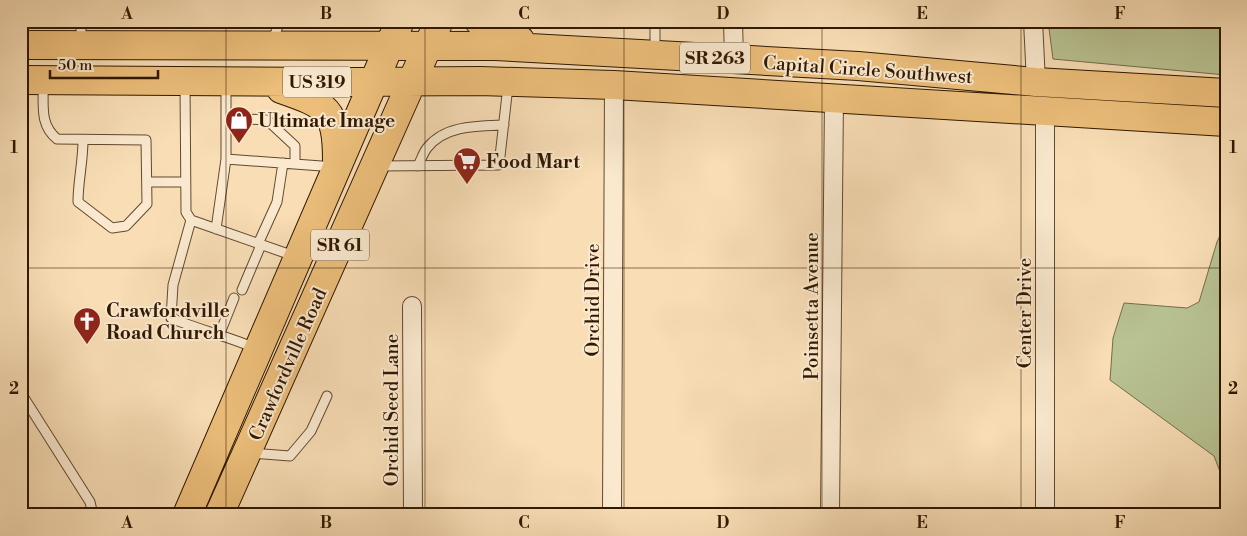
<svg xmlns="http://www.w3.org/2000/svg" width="1247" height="536" font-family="'Libre Bodoni',serif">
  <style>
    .green { fill: #b8c292; stroke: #746d4a }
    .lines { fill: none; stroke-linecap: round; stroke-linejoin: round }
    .service-casing { stroke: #62492e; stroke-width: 11 }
    .minor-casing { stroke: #62492e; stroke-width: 20 }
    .primary-casing { stroke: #301801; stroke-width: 30 }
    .service { stroke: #fae9cf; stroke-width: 9 }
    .minor { stroke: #fae9cf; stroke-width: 18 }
    .primary { stroke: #ecbe7a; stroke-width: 28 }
    .grid { fill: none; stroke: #301801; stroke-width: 1; stroke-opacity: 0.55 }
    .labels { text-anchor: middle; stroke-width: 4; stroke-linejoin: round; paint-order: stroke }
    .shield { fill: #fae9cf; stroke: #6d573f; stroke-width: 1 }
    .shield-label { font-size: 18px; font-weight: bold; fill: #301801 }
    .street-label { font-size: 19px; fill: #301801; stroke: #fae9cf }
    .poi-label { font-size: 19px; font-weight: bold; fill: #301801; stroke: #fae9cf; text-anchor: start }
    .neatline { fill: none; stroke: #301801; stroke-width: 2 }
    .grid-label { font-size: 16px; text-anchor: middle; font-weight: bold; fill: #301801 }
  </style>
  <rect width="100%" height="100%" fill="#f8ddb5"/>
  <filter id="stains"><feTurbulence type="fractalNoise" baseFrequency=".004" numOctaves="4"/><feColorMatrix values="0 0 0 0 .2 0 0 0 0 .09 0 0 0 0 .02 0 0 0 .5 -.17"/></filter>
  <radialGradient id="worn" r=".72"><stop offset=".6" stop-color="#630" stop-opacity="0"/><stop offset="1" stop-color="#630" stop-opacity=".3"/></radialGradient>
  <path class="green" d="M1048,21H1226V75L1053,59Z
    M1226,222V515L1224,482L1214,456L1110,380L1113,338L1124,303L1187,308L1199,302L1217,242Z"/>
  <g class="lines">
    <g class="service-casing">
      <path id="service" d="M272,42L280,21
        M81,43V21
        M655,51V21
        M43,83C44,105 39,124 57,139L146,140L147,204L126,226L112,228L78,202C78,181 83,162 83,140
        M185,84L186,212L191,220L294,256
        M226,118L267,120L295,146V164
        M226,159L335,167
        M378,166L499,165L508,86
        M418,166C421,160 423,153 427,148C445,125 478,126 504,125
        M147,182H185
        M191,220L173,285L171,318C199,330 227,336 255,348
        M216,229L226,159V85
        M258,244L277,202L283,163
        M242,290L261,245
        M220,333L234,298
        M21,393L90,502L93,515
        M250,453L290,456L311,431L327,396"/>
    </g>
    <g class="minor-casing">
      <path id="minor" d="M733,21L734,59
        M1033,21L1036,82
        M412,306L413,515
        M612,515L614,85
        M830,515L834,98
        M1045,515V111"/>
    </g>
    <g class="primary-casing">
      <path id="primary" d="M479,21L489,28L520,40
        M21,45L495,46L858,66L1036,82L1226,93
        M21,80L328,82L480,81L614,85L1226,122
        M281,89C327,105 337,109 337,161
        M187,515L400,21
        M219,515L439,21"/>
    </g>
    <use href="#service" class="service"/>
    <use href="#minor" class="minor"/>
    <use href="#primary" class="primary"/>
  </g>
  <path class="grid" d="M226,21V515M425,21V515M624,21V515M822,21V515M1021,21V515M21,268H1226"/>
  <defs>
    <g id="shop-pin" transform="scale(1.4375)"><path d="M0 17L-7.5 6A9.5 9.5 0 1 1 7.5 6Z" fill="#8f2418" stroke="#fae9cf"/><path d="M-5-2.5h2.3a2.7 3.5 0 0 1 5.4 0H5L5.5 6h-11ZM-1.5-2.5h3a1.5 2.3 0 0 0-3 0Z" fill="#fff"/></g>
    <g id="supermarket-pin" transform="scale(1.4375)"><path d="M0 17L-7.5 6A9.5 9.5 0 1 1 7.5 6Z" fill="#8f2418" stroke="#fae9cf"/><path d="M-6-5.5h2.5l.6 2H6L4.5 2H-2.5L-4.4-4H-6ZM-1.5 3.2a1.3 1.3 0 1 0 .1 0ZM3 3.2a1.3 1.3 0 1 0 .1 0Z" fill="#fff"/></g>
    <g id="church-pin" transform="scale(1.4375)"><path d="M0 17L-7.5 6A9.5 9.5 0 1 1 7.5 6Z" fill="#8f2418" stroke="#fae9cf"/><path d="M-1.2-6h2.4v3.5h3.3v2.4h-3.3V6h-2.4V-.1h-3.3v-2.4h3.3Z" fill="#fff"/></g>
  </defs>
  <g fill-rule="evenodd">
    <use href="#shop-pin" x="239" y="120"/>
    <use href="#supermarket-pin" x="467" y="161"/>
    <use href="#church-pin" x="87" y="321"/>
  </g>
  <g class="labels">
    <g class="shield">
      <rect x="680" y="42.5" width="70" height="31" rx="4"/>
      <rect x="283" y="66.5" width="68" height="31" rx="4"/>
      <rect x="311" y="229.5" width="58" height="31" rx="4"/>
    </g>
    <g class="shield-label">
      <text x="715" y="64">SR 263</text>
      <text x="317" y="88">US 319</text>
      <text x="340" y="251">SR 61</text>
    </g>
    <g class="street-label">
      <text transform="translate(868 69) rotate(4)" y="7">Capital Circle Southwest</text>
      <text transform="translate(592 300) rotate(-90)" y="7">Orchid Drive</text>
      <text transform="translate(811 306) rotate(-90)" y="7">Poinsetta Avenue</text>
      <text transform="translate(1024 313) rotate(-90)" y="7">Center Drive</text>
      <text transform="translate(287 364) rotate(-66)" y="7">Crawfordville Road</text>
      <text transform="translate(391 410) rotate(-90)" y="7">Orchid Seed Lane</text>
    </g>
    <g class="poi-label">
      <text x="258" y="127">Ultimate Image</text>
      <text x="486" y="168">Food Mart</text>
      <text x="106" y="317">Crawfordville<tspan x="106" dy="22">Road Church</tspan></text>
    </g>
  </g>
  <rect width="1247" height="536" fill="none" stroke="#f8ddb5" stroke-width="55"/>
  <path d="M50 70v8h108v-8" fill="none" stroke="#301801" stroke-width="2.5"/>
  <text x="58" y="70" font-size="15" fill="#301801" stroke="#fae9cf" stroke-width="4" paint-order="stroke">50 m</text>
  <rect x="28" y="28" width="1192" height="480" class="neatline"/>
  <g class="grid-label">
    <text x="127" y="19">A</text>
    <text x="326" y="19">B</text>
    <text x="524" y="19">C</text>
    <text x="723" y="19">D</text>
    <text x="922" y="19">E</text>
    <text x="1120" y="19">F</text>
    <text x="14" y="153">1</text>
    <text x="1233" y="153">1</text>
    <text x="14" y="394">2</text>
    <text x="1233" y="394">2</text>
    <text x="127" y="528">A</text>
    <text x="326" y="528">B</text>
    <text x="524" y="528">C</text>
    <text x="723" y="528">D</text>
    <text x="922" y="528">E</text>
    <text x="1120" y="528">F</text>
  </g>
  <rect width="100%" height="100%" filter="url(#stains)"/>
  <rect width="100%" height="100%" fill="url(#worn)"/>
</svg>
